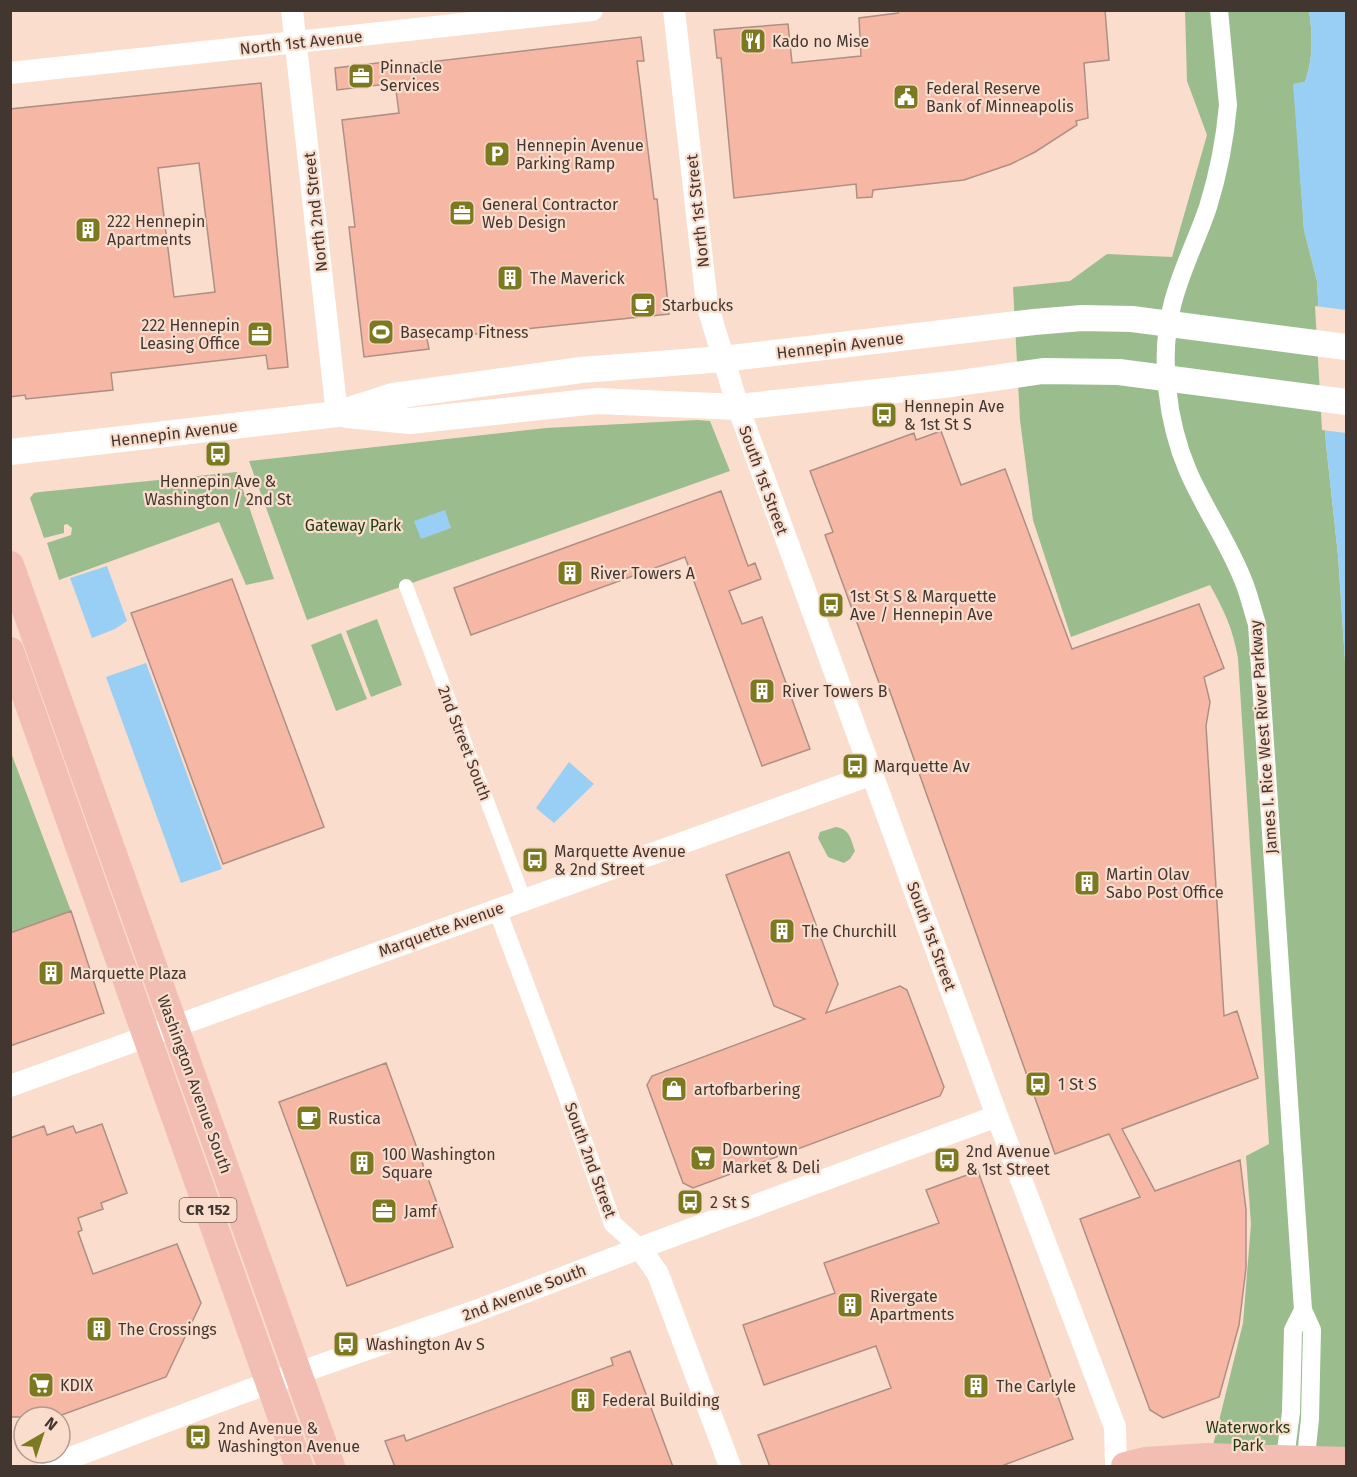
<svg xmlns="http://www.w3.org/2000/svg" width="1357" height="1477" font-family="'Fira Sans',sans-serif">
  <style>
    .green { fill: #9bbd8e }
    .water { fill: #99cff5 }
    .pier { fill: #faddcc }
    .building { fill: #f6b8a4; stroke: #ae8f85; stroke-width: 1.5; fill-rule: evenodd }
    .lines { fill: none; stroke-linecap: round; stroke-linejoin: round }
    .pedestrian { stroke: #fff; stroke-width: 14 }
    .minor { stroke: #fff; stroke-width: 18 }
    .tertiary { stroke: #fff; stroke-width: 22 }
    .secondary { stroke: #fff; stroke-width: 26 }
    .primary { stroke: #f2beb3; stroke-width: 28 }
    .labels { text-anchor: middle; stroke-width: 4.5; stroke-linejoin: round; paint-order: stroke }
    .shield { fill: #faddcc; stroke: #79695f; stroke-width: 1.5 }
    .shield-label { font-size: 15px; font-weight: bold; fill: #423730 }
    .poi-label { font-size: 16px; fill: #423730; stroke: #faddcc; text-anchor: start }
    .street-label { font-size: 16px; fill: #423730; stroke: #faddcc }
    .park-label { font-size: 16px; fill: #1e3b11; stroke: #faddcc }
  </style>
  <rect width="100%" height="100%" fill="#faddcc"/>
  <path class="green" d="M1185,11H1309C1313,36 1313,58 1305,82L1294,84L1304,230L1317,281L1326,444L1338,555L1346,676V1466H1208L1243,1323L1251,1224L1246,1156L1269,1144L1238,658C1233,629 1224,610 1210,585L1071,637L1033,520L1020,420L1013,287L1070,281L1107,254L1172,257L1207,135L1187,81Z
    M697,420L710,421L730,471L307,620L249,461L546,428Z
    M237,472L274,579L246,585L219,522L59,580L47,543L71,535L72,528L67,524L64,525V533L44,538L30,498L34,493L40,492Z
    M377,619L402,685L371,697L346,631Z
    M341,633L367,699L336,711L311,645Z
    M10,750L71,911L11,933H10Z
    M836,827C850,829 851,840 855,851L850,859L844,863L828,857L818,838L820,832Z"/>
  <path class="water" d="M1309,11H1346V717V676L1338,555L1326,444L1317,281L1304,230L1293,84L1305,82C1313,58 1313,36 1309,11Z
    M445,510L451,528L421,539L414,521Z
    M107,566L127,621L115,629L92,638L70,578Z
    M146,663L222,869L181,883L106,677Z
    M569,762L594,784L554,823L536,808Z"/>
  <path class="pier" d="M1315,306L1346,310V433L1322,430Z"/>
  <path class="building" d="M898,10H1105L1109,60L1084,63L1088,118L1076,121L1077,125L1035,152L1011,164L964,180L873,190L872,197L857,198L856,184L734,198L721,58H717L714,30L788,24L792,63L861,56L859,18L898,13Z
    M641,37L644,61H637L654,199H657L669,314L427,339L429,349L364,357L349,227H355L342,120L399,113L395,83L337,90L335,68L386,62L387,67Z
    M261,83L288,367L268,369L266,355L111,373L113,390L26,399L25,395L10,397V109ZM199,163L215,292L174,297L158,168Z
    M941,431L961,485L1005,469L1072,649L1199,604L1224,668L1204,677L1210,702L1206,726L1224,1016L1237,1011L1258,1078L1122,1129L1155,1191L1240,1160L1246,1210V1268L1239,1325L1219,1397L1163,1418L1150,1410L1080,1219L1140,1197L1109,1134L1055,1154L889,689L882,691L825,535L833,532L810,471L914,433L916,440Z
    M721,491L748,566L755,563L761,579L729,591L742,624L762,617L810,749L762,766L685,557L471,635L454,588Z
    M232,579L324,827L223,864L131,613Z
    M789,852L838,984L826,1013L900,986L907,990L944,1087L940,1096L693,1188L683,1183L647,1085L652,1076L805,1019L774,1006L726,875Z
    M71,911L104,1013L10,1046V933Z
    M386,1063L453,1247L347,1286L279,1102Z
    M102,1124L127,1193L101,1203L103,1209L78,1218L82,1230L78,1232L93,1274L177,1244L201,1303L166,1377L56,1417H10V1138L44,1126L47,1135L73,1126L76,1133Z
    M978,1171L1073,1439L999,1467H770L758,1435L891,1388L876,1346L764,1385L743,1325L835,1293L824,1263L939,1223L926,1190Z
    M630,1351L673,1467H395L385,1441L404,1435L406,1441L613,1365L611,1358Z"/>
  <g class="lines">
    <path class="pedestrian" d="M406,586L524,899"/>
    <path class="minor" d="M1219,10L1228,105C1225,139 1218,175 1208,207C1197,240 1180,272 1172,306C1159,357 1167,422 1188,471C1204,508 1228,542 1243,580C1249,594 1252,609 1257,624L1303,1310L1312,1330L1310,1419L1305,1466
      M497,909L565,1090L613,1224L640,1248
      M1284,1466L1291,1412L1293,1330L1303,1310"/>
    <path class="tertiary" d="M292,10L337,414
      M674,10L707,304L738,407L997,1116L1115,1427L1116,1466
      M10,73L592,10
      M10,1086L873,774
      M640,1248L658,1274L730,1466
      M49,1466L244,1392L476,1311L640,1248L997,1116"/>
    <path class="secondary" d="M347,415L410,421L597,401L738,407L952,384L1043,371L1119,372L1346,402
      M10,452L337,414L393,396L581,370L723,359L1034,322L1082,318L1132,319L1346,347"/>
    <path class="primary" d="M10,565L331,1466
      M10,651L299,1466
      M1125,1466L1145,1461L1206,1457L1346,1461"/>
  </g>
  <defs>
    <g id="restaurant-square" transform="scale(1.35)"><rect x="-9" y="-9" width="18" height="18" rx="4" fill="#7c7a20" stroke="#faddcc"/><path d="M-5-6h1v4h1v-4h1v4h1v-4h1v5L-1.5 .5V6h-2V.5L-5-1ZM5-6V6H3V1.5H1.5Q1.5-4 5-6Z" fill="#fff"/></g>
    <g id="office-square" transform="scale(1.35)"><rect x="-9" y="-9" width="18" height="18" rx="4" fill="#7c7a20" stroke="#faddcc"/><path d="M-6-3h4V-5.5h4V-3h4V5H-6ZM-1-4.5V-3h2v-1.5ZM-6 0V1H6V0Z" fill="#fff"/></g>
    <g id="civic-square" transform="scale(1.35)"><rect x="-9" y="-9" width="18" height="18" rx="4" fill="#7c7a20" stroke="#faddcc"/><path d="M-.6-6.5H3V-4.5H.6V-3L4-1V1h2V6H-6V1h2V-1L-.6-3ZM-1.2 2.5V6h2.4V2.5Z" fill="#fff"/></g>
    <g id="parking-square" transform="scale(1.35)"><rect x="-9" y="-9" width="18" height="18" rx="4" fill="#7c7a20" stroke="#faddcc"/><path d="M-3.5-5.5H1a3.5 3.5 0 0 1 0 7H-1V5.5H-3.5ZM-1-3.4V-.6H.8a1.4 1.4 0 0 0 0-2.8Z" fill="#fff"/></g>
    <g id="building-square" transform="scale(1.35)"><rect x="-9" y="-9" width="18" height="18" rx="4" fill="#7c7a20" stroke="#faddcc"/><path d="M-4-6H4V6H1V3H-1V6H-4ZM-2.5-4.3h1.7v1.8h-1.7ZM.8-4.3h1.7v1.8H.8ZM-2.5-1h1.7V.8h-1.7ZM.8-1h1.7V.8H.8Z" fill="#fff"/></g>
    <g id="cafe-square" transform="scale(1.35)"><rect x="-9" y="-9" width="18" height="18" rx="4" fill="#7c7a20" stroke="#faddcc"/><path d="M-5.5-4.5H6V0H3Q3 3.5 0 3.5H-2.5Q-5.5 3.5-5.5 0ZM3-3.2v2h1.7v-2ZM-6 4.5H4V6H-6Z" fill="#fff"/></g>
    <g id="stadium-square" transform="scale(1.35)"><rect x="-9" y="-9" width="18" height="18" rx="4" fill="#7c7a20" stroke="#faddcc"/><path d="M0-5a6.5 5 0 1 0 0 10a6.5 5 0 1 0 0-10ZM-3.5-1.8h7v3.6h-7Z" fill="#fff"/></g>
    <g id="bus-square" transform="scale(1.35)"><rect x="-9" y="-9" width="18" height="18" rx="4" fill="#7c7a20" stroke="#faddcc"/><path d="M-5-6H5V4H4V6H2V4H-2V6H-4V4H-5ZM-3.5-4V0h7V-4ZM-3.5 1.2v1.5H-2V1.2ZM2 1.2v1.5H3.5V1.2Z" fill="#fff"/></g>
    <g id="shop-square" transform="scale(1.35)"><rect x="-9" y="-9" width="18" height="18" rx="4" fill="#7c7a20" stroke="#faddcc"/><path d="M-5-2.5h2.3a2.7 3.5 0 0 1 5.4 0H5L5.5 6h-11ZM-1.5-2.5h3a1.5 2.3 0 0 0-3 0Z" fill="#fff"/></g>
    <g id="supermarket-square" transform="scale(1.35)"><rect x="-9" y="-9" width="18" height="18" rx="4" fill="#7c7a20" stroke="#faddcc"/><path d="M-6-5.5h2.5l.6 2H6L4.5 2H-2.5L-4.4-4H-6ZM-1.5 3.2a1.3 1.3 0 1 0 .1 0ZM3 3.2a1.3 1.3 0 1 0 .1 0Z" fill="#fff"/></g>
  </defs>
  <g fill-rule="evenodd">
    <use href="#restaurant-square" x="753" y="41"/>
    <use href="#office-square" x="361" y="76"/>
    <use href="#civic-square" x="906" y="97"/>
    <use href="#parking-square" x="497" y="154"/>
    <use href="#office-square" x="462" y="213"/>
    <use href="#building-square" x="88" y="230"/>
    <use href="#building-square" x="510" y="278"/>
    <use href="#cafe-square" x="643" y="305"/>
    <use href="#stadium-square" x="381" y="332"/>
    <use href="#office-square" x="260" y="334"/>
    <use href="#bus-square" x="884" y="415"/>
    <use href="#bus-square" x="218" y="454"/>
    <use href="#building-square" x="570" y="573"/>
    <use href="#bus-square" x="831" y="605"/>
    <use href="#building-square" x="762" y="691"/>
    <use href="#bus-square" x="855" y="766"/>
    <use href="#bus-square" x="535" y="860"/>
    <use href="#building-square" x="1087" y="883"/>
    <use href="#building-square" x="782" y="931"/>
    <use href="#building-square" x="51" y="973"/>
    <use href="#bus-square" x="1038" y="1084"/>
    <use href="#shop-square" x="674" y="1089"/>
    <use href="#cafe-square" x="309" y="1118"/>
    <use href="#supermarket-square" x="703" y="1158"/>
    <use href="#bus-square" x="947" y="1160"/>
    <use href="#building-square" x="362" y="1163"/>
    <use href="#bus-square" x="690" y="1202"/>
    <use href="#office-square" x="384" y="1211"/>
    <use href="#building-square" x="850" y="1305"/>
    <use href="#building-square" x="99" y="1329"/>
    <use href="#bus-square" x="346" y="1344"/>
    <use href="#supermarket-square" x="41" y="1385"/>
    <use href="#building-square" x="976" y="1386"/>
    <use href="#building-square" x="583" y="1400"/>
    <use href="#bus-square" x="198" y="1437"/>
  </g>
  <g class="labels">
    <rect class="shield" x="179.5" y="1198" width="57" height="24" rx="4.5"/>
    <g class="shield-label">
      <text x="208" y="1215">CR 152</text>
    </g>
    <g class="poi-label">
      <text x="772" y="47">Kado no Mise</text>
      <text x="380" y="73">Pinnacle<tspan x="380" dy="18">Services</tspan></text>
      <text x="926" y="94">Federal Reserve<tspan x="926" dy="18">Bank of Minneapolis</tspan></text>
      <text x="516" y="151">Hennepin Avenue<tspan x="516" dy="18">Parking Ramp</tspan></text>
      <text x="482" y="210">General Contractor<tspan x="482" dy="18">Web Design</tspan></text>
      <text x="107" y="227">222 Hennepin<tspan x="107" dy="18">Apartments</tspan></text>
      <text x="530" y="284">The Maverick</text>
      <text x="662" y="311">Starbucks</text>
      <text x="240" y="331" text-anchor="end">222 Hennepin<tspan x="240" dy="18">Leasing Office</tspan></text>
      <text x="400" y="338">Basecamp Fitness</text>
      <text x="904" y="412">Hennepin Ave<tspan x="904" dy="18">&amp; 1st St S</tspan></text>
      <text x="218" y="487" text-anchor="middle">Hennepin Ave &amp;<tspan x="218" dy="18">Washington / 2nd St</tspan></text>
      <text x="590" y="579">River Towers A</text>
      <text x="850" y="602">1st St S &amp; Marquette<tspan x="850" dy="18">Ave / Hennepin Ave</tspan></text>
      <text x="782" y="697">River Towers B</text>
      <text x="874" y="772">Marquette Av</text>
      <text x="554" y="857">Marquette Avenue<tspan x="554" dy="18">&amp; 2nd Street</tspan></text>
      <text x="1106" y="880">Martin Olav<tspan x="1106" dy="18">Sabo Post Office</tspan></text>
      <text x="802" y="937">The Churchill</text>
      <text x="70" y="979">Marquette Plaza</text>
      <text x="1058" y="1090">1 St S</text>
      <text x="694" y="1095">artofbarbering</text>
      <text x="328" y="1124">Rustica</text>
      <text x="722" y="1155">Downtown<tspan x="722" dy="18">Market &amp; Deli</tspan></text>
      <text x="966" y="1157">2nd Avenue<tspan x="966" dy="18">&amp; 1st Street</tspan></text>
      <text x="382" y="1160">100 Washington<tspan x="382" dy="18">Square</tspan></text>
      <text x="710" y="1208">2 St S</text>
      <text x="404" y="1217">Jamf</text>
      <text x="870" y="1302">Rivergate<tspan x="870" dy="18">Apartments</tspan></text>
      <text x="118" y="1335">The Crossings</text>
      <text x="366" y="1350">Washington Av S</text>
      <text x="60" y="1391">KDIX</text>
      <text x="996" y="1392">The Carlyle</text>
      <text x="602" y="1406">Federal Building</text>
      <text x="218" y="1434">2nd Avenue &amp;<tspan x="218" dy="18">Washington Avenue</tspan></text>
    </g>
    <g class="street-label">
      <text transform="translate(301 42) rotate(-6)" y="6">North 1st Avenue</text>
      <text transform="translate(697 211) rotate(-96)" y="6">North 1st Street</text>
      <text transform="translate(315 212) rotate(-96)" y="6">North 2nd Street</text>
      <text transform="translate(840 345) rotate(-7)" y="6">Hennepin Avenue</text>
      <text transform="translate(174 433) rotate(-7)" y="6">Hennepin Avenue</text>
      <text transform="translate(764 480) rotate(70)" y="6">South 1st Street</text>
      <text transform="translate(1263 737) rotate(-94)" y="6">James I. Rice West River Parkway</text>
      <text transform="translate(465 743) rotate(69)" y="6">2nd Street South</text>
      <text transform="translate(441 929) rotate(-20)" y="6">Marquette Avenue</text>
      <text transform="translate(932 936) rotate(70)" y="6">South 1st Street</text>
      <text transform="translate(195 1084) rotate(70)" y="6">Washington Avenue South</text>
      <text transform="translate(591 1160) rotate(70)" y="6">South 2nd Street</text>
      <text transform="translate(524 1292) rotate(-21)" y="6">2nd Avenue South</text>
    </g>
    <g class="park-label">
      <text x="353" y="531">Gateway Park</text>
      <text x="1248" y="1433">Waterworks<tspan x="1248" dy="18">Park</tspan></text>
    </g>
  </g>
  <rect width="1357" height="1477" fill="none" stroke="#423730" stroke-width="24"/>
  <g transform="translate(42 1435) rotate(39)"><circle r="28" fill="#faddcc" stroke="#b09b8e" stroke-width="1.5"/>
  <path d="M0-4.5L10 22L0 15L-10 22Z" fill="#7c7a20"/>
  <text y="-9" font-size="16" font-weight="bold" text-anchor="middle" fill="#423730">N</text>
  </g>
</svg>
